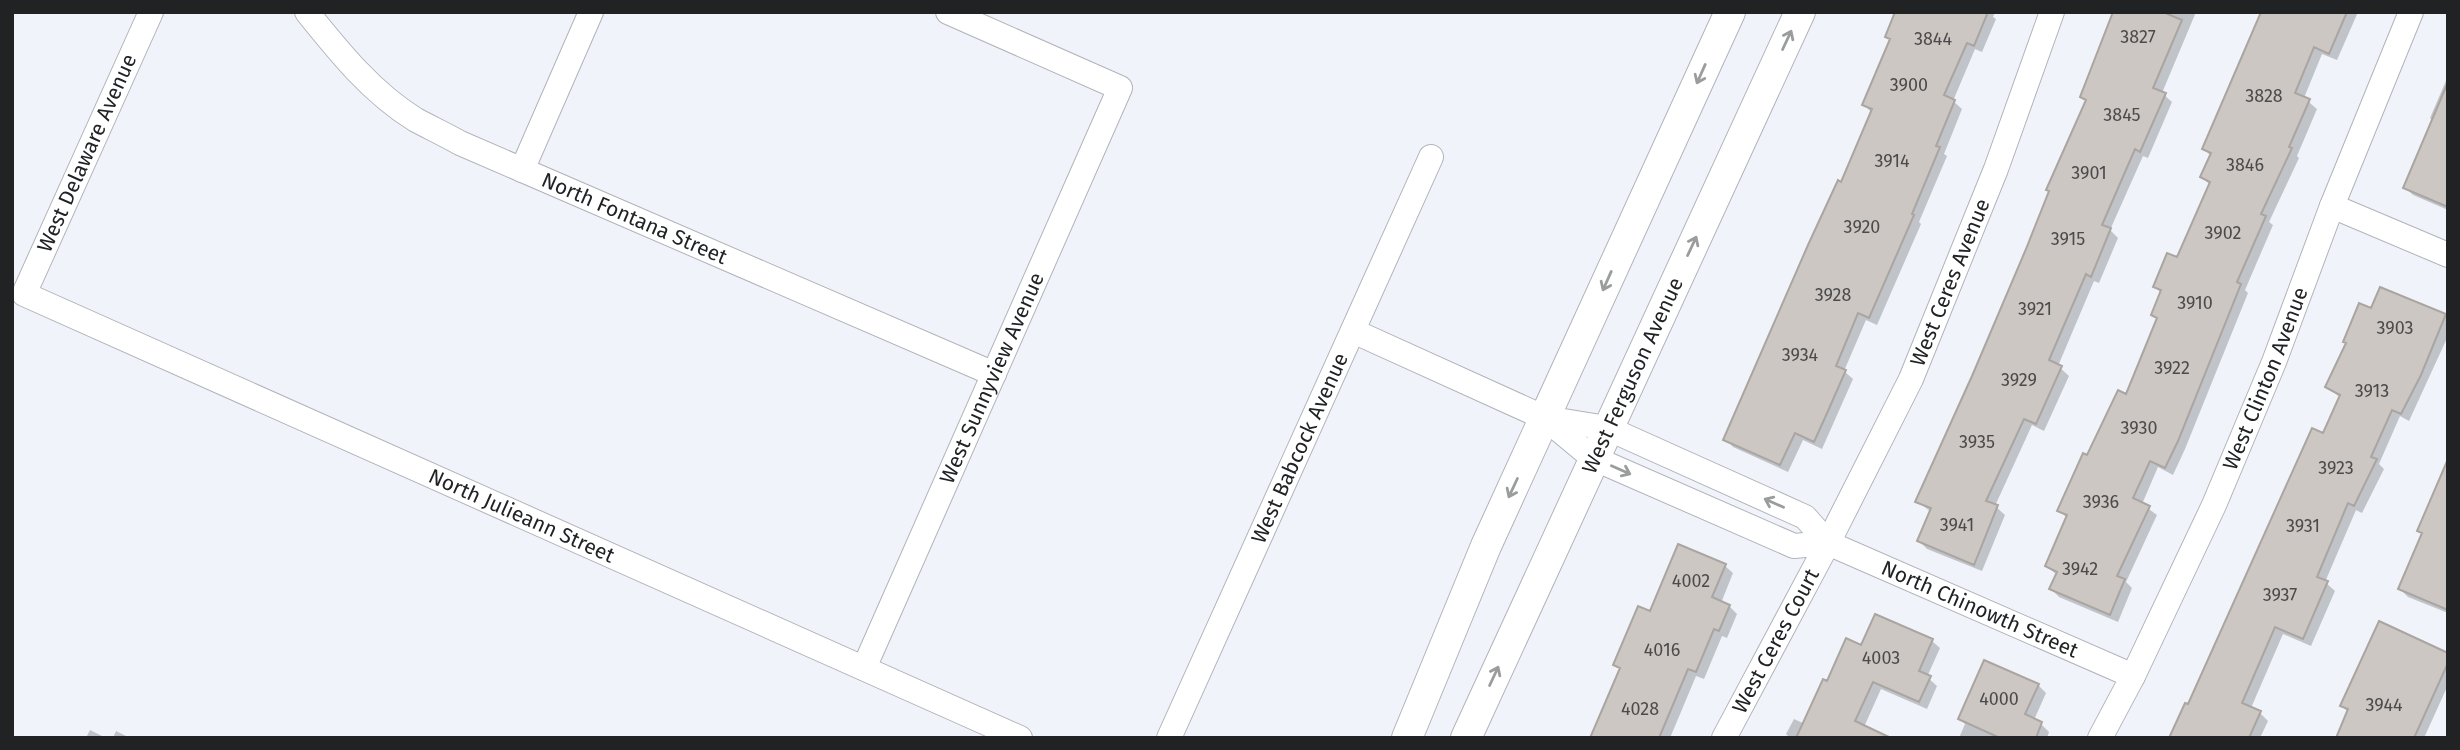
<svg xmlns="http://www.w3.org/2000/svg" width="2460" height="750" font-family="'Fira Sans',sans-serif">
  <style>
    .shadow { fill: #0003 }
    .building { fill: #cdc7c3; stroke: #aaa5a0; stroke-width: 2 }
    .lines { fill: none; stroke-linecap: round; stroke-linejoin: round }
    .minor-casing { stroke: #b0b4ba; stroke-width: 26 }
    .tertiary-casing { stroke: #b0b4ba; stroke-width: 32 }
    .minor { stroke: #fff; stroke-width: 24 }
    .tertiary { stroke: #fff; stroke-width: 30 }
    .oneway { stroke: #9b9c9c }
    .labels { text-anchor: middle; stroke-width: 6; stroke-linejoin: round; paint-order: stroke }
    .number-label { font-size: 18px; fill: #4b4b4c }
    .street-label { font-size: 21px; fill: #202224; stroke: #fff }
  </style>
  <rect width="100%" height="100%" fill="#f0f4fa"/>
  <path class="shadow" d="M1897,12H1995L1993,17L1996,19L1982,52L1975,49L1953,101L1962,109L1944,154L1947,156L1919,222L1921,224L1877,325L1866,320L1844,371L1853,379L1822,449L1803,440L1788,472L1733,447L1726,439L1842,184L1872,113L1864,105L1891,40L1887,36Z
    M2114,12H2196L2162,93L2172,102L2148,158L2143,156L2110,230L2118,238L2099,283L2094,281L2058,366L2069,376L2044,431L2032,425L1995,506L2005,515L1982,571L1927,549L1919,541L1931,512L1917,501L1974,376L2087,101L2082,97Z
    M2263,12H2358L2337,60L2322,54L2304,98L2317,109L2297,156L2299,158L2269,222L2273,225L2245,290L2248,293L2185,449L2173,475L2158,467L2142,504L2157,515L2126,582L2132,588L2118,622L2059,597L2051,589L2057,575L2047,566L2067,518L2059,510L2088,457L2127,396L2158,320L2153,315L2161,293L2155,287L2178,260L2210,185L2202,177L2211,156L2204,149Z
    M2448,76V210L2413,195L2405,187L2433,121L2430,118Z
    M2372,310L2445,316L2448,318V336L2409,421L2400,416L2379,464L2384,469L2362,513L2356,510L2325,582L2335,591L2311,646L2283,634L2251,708L2260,713L2268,721L2260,738H2172L2324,436L2341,398L2327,387Z
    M2448,465V613L2408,597L2400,589L2423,535L2419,530Z
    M1725,566L1733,573L1721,603L1729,606L1737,614L1727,638L1722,636L1704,679L1696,676L1670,738H1592L1621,670L1615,665L1651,613Z
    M1932,641L1940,648L1927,677L1937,686L1927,709L1881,689L1864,727L1874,738H1790L1786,734L1794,719L1805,724L1828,683L1862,647Z
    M2448,655V685L2424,738H2337L2348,712L2342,706Z
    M2038,685L2046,693L2034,720L2041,724L2049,732L2047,738H1959L1965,724L1960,719Z
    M90,730L106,738H86Z
    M116,731L130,738H113Z"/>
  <path class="building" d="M1895,12H1988L1974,46L1967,43L1944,95L1955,100L1936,146L1940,147L1912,214L1914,215L1869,318L1858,313L1836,366L1846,370L1828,411L1814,442L1795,433L1780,465L1723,440L1808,245L1838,180L1841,182L1872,109L1862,105L1890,39L1885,37Z
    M2113,12H2163L2182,20L2153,88L2166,93L2140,152L2135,149L2102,225L2111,228L2091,277L2086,274L2049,360L2062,366L2036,424L2024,419L1986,501L1998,505L1974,565L1917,541L1931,508L1915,502L1972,376L2026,249L2049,191L2046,190L2086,100L2080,97Z
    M2261,12H2347L2329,54L2314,47L2295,93L2310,99L2289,147L2292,148L2261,214L2266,216L2237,282L2241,284L2178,441L2165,468L2150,461L2133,498L2150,506L2117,576L2125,579L2110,615L2049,589L2057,572L2045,566L2067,515L2057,511L2083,453L2087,455L2118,390L2126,394L2157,318L2151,315L2161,290L2153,287L2167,253L2177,257L2210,182L2200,177L2211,153L2202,149Z
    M2448,82V207L2403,188Z
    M2380,287L2446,314L2421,375L2401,414L2392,410L2371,457L2377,459L2354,506L2348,503L2317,577L2328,581L2303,639L2275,627L2242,703L2261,711L2249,738H2169L2185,703L2188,704L2312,428L2323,433L2340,395L2325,387L2346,343L2343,342L2359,303L2371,308Z
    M2448,459V610L2398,589L2422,533L2417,531Z
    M1678,544L1726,564L1712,597L1730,605L1719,631L1714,629L1696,672L1688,669L1659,738H1590L1620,668L1613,665L1638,606L1650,611Z
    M1875,614L1933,639L1919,671L1931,676L1919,702L1873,682L1855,721L1891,738H1796L1823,679L1827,681L1846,638L1861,645Z
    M2379,621L2448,653V663L2414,738H2336L2348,709L2340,706Z
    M1984,660L2039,684L2025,714L2042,722L2036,738H2000L1958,719Z"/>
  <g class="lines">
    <g class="minor-casing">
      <g id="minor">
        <path id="s1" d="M151,12L24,294L1020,738"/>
        <path id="s2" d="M307,12C339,52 372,93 416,120C431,128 446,135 460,143L994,374"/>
        <path d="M522,170L591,12"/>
        <path d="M2332,206L2448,255"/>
        <path id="s3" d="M1353,331L1545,418L1607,428L1805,517L1828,543L2133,676"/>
        <path d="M1546,419L1593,458L1794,546L1828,543"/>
        <path id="s4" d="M864,668L1120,88L948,12"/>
        <path id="s5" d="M1169,738L1431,157"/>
        <path id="s6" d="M1724,738L1828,543L1911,379L1996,169L2052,12"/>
        <path id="s7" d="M2100,738L2133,676L2214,505L2274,362L2332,206L2411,12"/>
      </g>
    </g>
    <g class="tertiary-casing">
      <g id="tertiary">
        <path d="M1407,738L1486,546L1730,12"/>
        <path id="s8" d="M1466,738L1800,12"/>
      </g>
    </g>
    <use href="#minor" class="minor"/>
    <use href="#tertiary" class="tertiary"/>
  </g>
  <defs><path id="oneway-shaft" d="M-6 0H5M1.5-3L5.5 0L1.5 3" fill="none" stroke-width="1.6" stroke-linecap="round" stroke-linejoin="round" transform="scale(1.75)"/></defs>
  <g class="oneway">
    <use href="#oneway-shaft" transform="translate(1787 40) rotate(-65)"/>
    <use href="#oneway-shaft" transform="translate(1701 74) rotate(114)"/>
    <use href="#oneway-shaft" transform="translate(1692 246) rotate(-65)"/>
    <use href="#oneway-shaft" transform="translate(1607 281) rotate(114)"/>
    <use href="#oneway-shaft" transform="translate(1621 470) rotate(24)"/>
    <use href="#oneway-shaft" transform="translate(1513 488) rotate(115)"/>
    <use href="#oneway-shaft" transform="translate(1774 503) rotate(-156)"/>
    <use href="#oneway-shaft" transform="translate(1494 676) rotate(-65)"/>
  </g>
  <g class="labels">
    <g class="number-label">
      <text x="2138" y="43">3827</text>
      <text x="1933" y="45">3844</text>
      <text x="1909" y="91">3900</text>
      <text x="2264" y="102">3828</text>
      <text x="2122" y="121">3845</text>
      <text x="1892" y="167">3914</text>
      <text x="2245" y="171">3846</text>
      <text x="2089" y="179">3901</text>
      <text x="1862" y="233">3920</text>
      <text x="2223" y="239">3902</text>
      <text x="2068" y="245">3915</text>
      <text x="1833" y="301">3928</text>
      <text x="2195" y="309">3910</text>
      <text x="2035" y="315">3921</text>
      <text x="2395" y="334">3903</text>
      <text x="1800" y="361">3934</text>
      <text x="2172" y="374">3922</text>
      <text x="2019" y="386">3929</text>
      <text x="2372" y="397">3913</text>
      <text x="2139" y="434">3930</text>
      <text x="1977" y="448">3935</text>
      <text x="2336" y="474">3923</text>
      <text x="2101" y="508">3936</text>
      <text x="1957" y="531">3941</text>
      <text x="2303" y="532">3931</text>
      <text x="2080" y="575">3942</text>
      <text x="1691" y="587">4002</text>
      <text x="2280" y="601">3937</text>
      <text x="1662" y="656">4016</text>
      <text x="1881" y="664">4003</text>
      <text x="1999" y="705">4000</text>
      <text x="2384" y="711">3944</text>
      <text x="1640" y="715">4028</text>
    </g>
    <g class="street-label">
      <text transform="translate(87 153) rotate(-66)" y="7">West Delaware Avenue</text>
      <text dy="7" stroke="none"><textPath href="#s2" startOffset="394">North Fontana Street</textPath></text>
      <text dy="7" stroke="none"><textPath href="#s6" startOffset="509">West Ceres Avenue</textPath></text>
      <text dy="7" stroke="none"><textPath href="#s8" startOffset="399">West Ferguson Avenue</textPath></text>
      <text dy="7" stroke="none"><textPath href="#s4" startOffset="317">West Sunnyview Avenue</textPath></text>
      <text dy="7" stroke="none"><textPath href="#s7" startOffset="396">West Clinton Avenue</textPath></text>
      <text dy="7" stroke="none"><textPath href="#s5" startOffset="318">West Babcock Avenue</textPath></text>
      <text dy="7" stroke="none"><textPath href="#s1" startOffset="854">North Julieann Street</textPath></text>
      <text dy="7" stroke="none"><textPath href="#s3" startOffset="691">North Chinowth Street</textPath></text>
      <text dy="7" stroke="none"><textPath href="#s6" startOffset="110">West Ceres Court</textPath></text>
    </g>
  </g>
  <rect width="2460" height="750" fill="none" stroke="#202224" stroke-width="28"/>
</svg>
